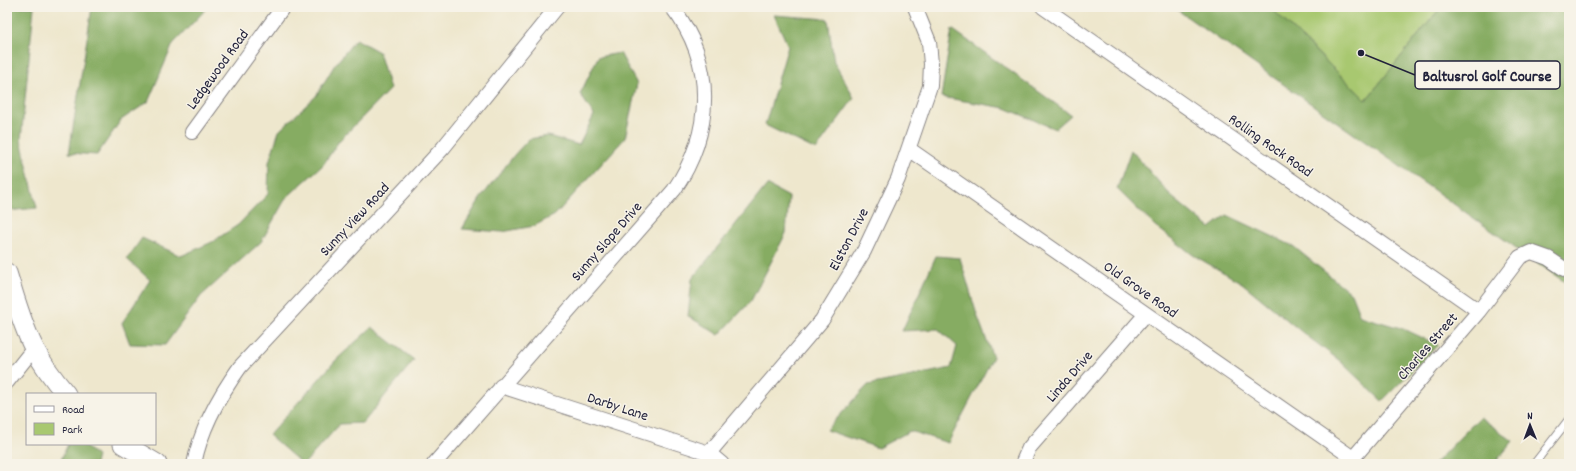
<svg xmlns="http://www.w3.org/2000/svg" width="1576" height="471" font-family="Dekko,sans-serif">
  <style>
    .green { fill: #a8c870; stroke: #657556 }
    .forest { fill: #86ac62; stroke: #54674e }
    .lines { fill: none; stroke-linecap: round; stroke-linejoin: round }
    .lane-casing { stroke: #888484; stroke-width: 9 }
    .street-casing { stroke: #888484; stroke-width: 16 }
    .secondary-casing { stroke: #888484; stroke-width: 21 }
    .lane { stroke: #fff; stroke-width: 7 }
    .street { stroke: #fff; stroke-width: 14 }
    .secondary { stroke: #fff; stroke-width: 19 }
    .labels { text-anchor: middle; stroke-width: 3; stroke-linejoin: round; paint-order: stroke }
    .street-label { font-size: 15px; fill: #22223b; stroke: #f7f3e8 }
    .leader { fill: none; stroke: #22223b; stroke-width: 1.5 }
    .callout-dot { fill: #22223b; stroke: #f7f3e8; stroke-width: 1.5 }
    .callout { fill: #f7f3e8; stroke: #22223b; stroke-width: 1.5 }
    .callout-label { font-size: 16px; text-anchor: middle; font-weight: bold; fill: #22223b }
  </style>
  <rect width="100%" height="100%" fill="#f7f3e8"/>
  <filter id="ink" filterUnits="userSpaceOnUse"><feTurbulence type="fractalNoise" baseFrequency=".025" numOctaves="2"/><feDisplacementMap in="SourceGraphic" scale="8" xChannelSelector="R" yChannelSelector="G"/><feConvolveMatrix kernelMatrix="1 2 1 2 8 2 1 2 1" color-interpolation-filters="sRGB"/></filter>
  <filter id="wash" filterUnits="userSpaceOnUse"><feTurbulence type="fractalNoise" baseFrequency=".012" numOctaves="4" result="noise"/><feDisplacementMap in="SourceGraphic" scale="16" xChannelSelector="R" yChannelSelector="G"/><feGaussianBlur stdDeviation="0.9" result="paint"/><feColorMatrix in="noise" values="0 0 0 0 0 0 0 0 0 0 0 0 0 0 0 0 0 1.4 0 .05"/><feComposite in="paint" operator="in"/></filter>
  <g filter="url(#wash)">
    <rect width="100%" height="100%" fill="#eee7cd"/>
    <path class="green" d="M1270,7H1441L1366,100Z"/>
    <path class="forest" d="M7,7H34L21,140L37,208L7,211Z
      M92,7H208L173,44L148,102L121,120L97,155L69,153Z
      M1173,7H1270L1366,100L1441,7H1569V285Z
      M774,15L828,19L834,62L854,98L816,150L765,125L788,46Z
      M952,29L1071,115L1055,129L1005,108L941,97Z
      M356,39L379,52L390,89L339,141L323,165L286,198L261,242L201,296L165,345L130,344L122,323L150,280L127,259L142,238L181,256L212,242L238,225L268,194L269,162L279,131L316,96L334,66Z
      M620,53L637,84L625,138L555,215L534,226L502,232L462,229L480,199L515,154L529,139L548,136L579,145L594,115L580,94L598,57Z
      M1131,150L1172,197L1210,228L1227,215L1293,246L1351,293L1360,316L1404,329L1438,345L1382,401L1340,361L1303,333L1242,283L1193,255L1154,225L1117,189Z
      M767,185L789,197L786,233L751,301L719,335L688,316L692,279Z
      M936,256L960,258L977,315L993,357L948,443L910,431L878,448L826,430L868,385L951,368L957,346L938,329L902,331Z
      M372,327L414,360L363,423L340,424L304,464H302L269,435L336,360Z
      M1480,417L1513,441L1494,464H1434Z
      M68,444H82L97,456L95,464H59Z"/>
  </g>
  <g filter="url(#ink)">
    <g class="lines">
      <g class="lane-casing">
        <path id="lane" d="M1534,464L1569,419"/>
      </g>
      <g class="street-casing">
        <path id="street" d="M1043,7L1479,311
          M192,132L283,7
          M909,149L1353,458
          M7,382L34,348
          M501,386L709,453L722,464
          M709,453L822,320L864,251L898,179L930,86L931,64L929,42L915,7
          M194,464C201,428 219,396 240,367L443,148L557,7
          M434,464L674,190C713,133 716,63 672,7
          M1022,464L1029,448L1146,314
          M1348,464L1479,311L1520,257L1531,252L1548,258L1569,272"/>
      </g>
      <g class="secondary-casing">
        <path id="secondary" d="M7,273C15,298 22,325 34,348C43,365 54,380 66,394
          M123,444L157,464"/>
      </g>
      <use href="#lane" class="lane"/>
      <use href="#street" class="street"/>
      <use href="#secondary" class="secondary"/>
    </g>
  </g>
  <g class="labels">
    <g class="street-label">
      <text transform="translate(217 69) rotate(-54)" y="5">Ledgewood Road</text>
      <text transform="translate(1271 145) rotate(35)" y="5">Rolling Rock Road</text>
      <text transform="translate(354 219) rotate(-47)" y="5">Sunny View Road</text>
      <text transform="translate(848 239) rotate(-62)" y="5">Elston Drive</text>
      <text transform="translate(606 241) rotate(-49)" y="5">Sunny Slope Drive</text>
      <text transform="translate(1141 289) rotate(35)" y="5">Old Grove Road</text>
      <text transform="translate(1427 346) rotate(-49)" y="5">Charles Street</text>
      <text transform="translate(1069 376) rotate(-49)" y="5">Linda Drive</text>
      <text transform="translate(618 406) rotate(18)" y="5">Darby Lane</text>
    </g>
  </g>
  <path class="leader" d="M1361 53L1415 75"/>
  <circle class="callout-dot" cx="1361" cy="53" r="4"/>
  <rect class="callout" x="1415" y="61" width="145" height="28" rx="4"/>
  <g class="callout-label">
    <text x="1487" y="81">Baltusrol Golf Course</text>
  </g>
  <rect width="1576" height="471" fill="none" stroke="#f7f3e8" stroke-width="24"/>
  <rect x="26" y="393" width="130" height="52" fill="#f7f3e8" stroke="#a29fa3"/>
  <rect x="34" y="406" width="20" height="6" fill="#ffffff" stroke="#a29fa3"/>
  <text x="62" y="413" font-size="12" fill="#22223b">Road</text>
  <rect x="34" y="423" width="20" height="12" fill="#a8c870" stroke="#a29fa3"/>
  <text x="62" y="433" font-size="12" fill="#22223b">Park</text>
  <g transform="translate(1530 425) rotate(359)" stroke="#f7f3e8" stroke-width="3" paint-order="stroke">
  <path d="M0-3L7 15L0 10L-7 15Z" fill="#22223b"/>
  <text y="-6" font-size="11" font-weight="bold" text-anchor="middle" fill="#22223b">N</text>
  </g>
</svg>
